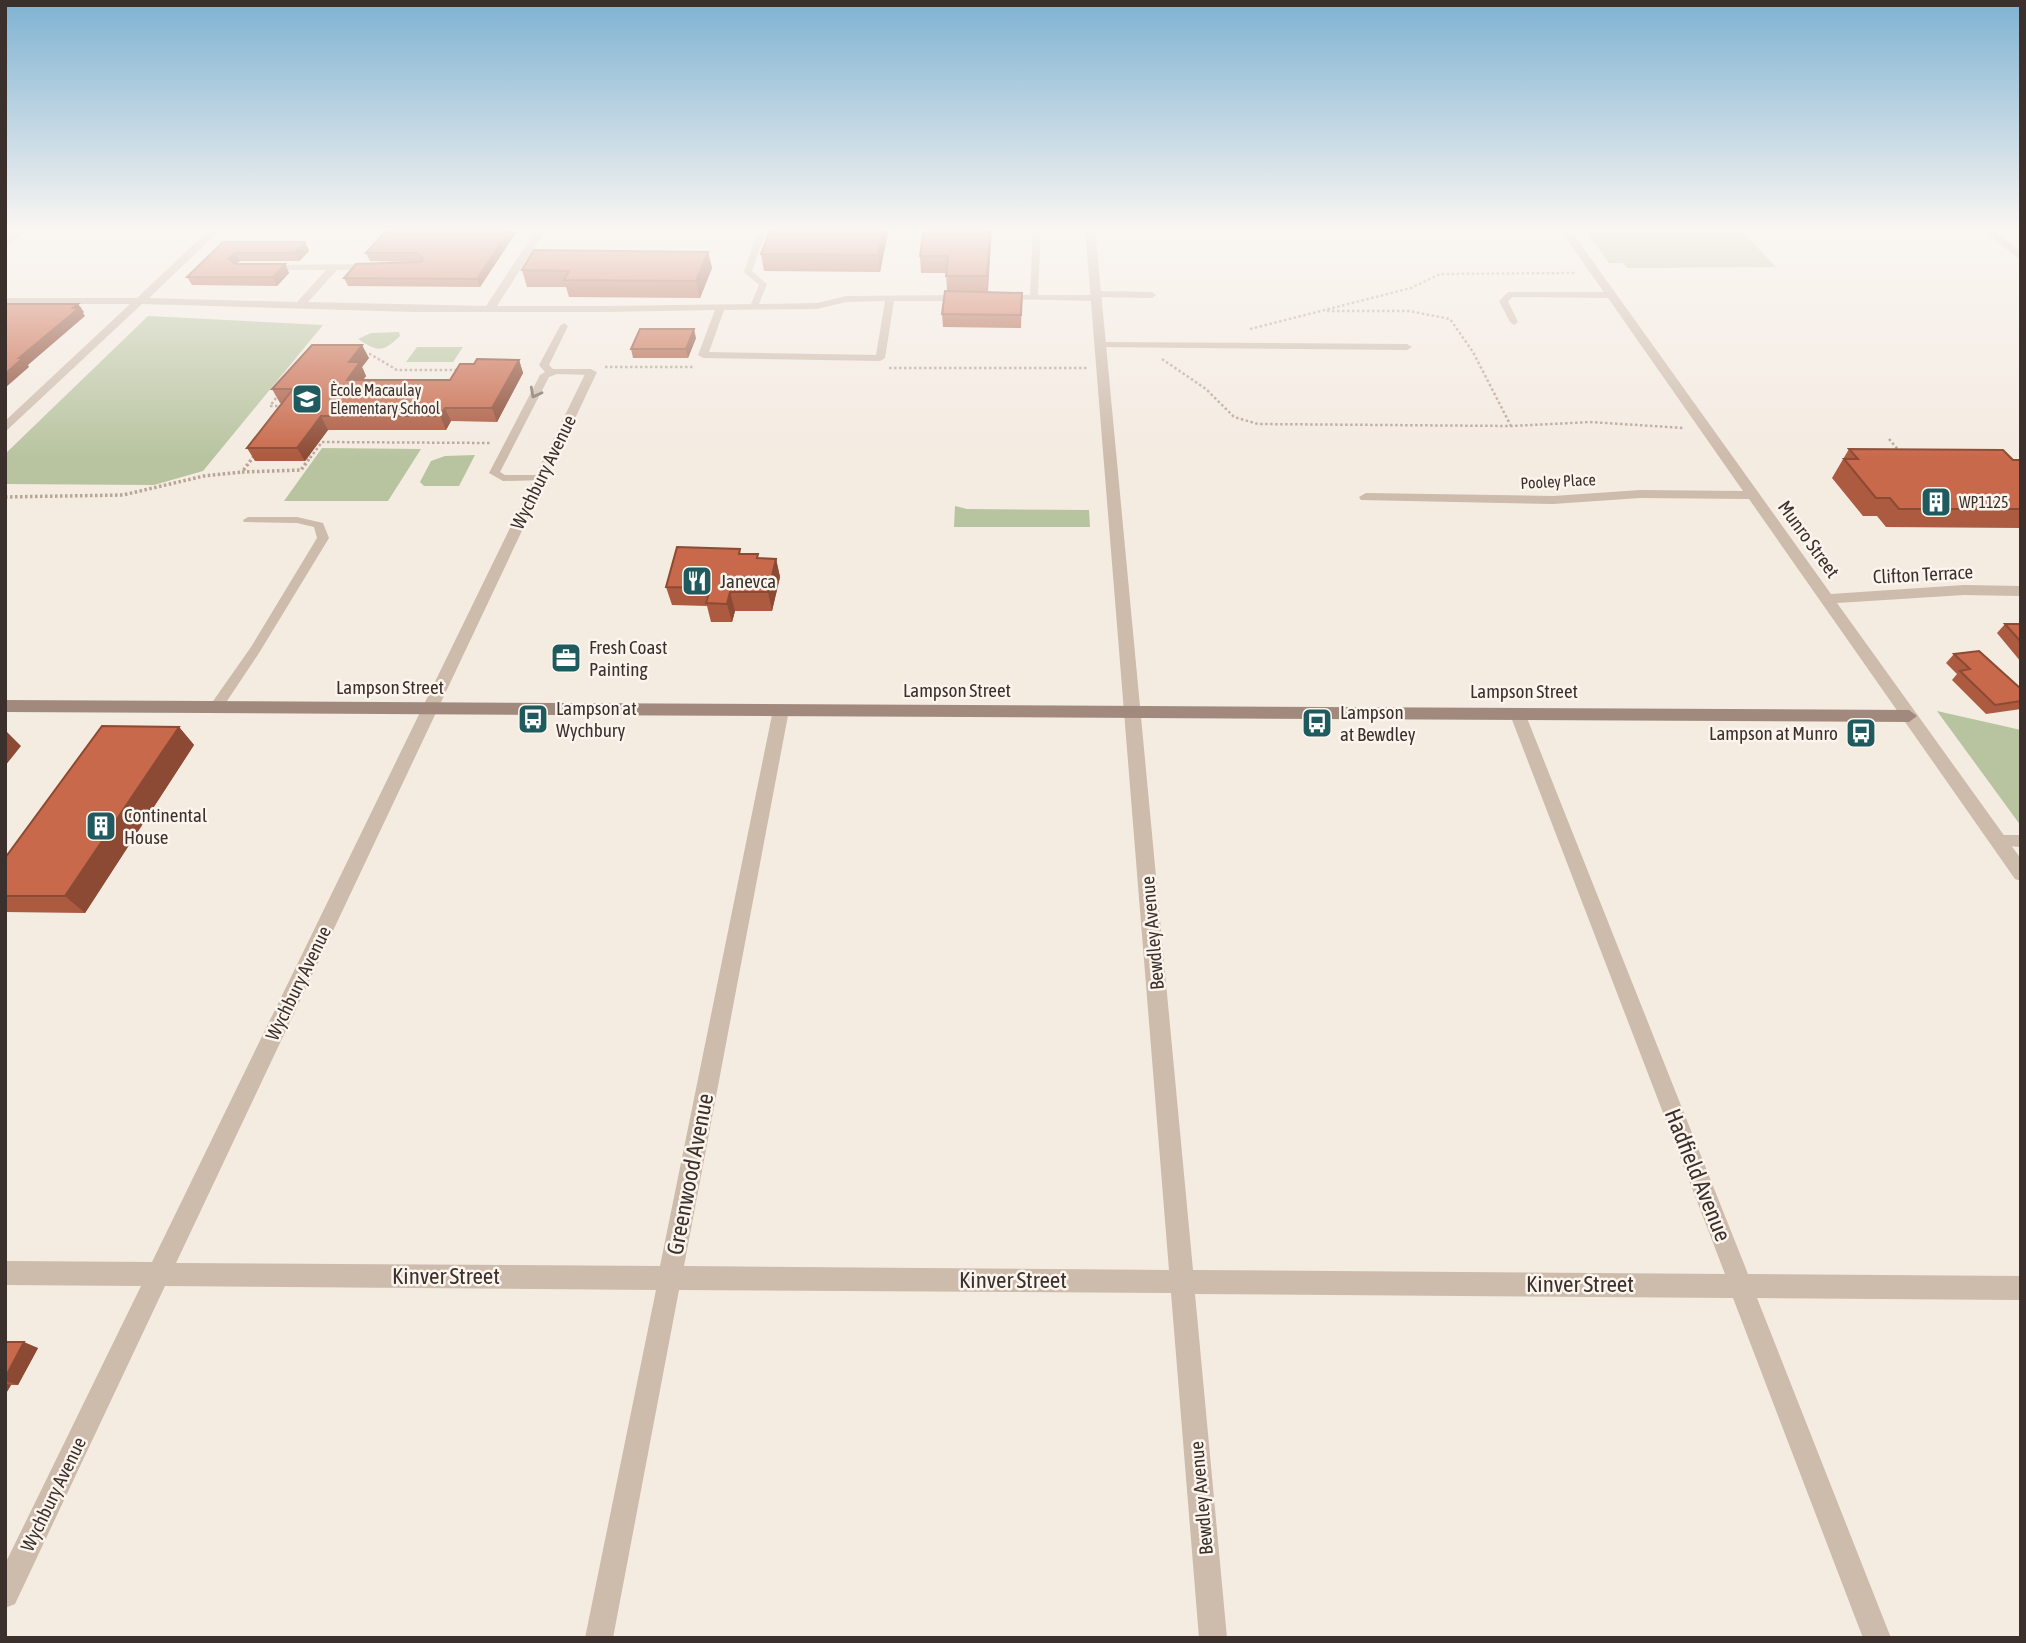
<svg xmlns="http://www.w3.org/2000/svg" width="2026" height="1643" font-family="'Asap Condensed',sans-serif">
  <style>
    .green { fill: #b8c4a0 }
    .lines { fill: none; stroke-linecap: round; stroke-linejoin: round }
    .path-far1 { stroke: #b9a596; stroke-width: 2.5; stroke-dasharray: 2.5 2.5; stroke-linecap: butt }
    .path { stroke: #b9a596; stroke-width: 3.5; stroke-dasharray: 2.5 2.5; stroke-linecap: butt }
    .lane { fill: #cdbbac; fill-rule: evenodd }
    .street { fill: #cdbbac; fill-rule: evenodd }
    .secondary { fill: #a18a7d; fill-rule: evenodd }
    .wall { fill: #ac5a40 }
    .shaded-wall { fill: #8c4a34 }
    .building { fill: #c8694b; stroke: #8c4a34; stroke-width: 2 }
    .oneway { stroke: #7d6f65 }
    .labels { text-anchor: middle; stroke-width: 5; stroke-linejoin: round; paint-order: stroke }
    .far-poi-label { font-size: 16px; fill: #3b302b; stroke: #fbf5ee; text-anchor: start }
    .far-street-label { font-size: 16px; fill: #3b302b; stroke: #fbf5ee }
    .street-label { font-size: 19px; fill: #3b302b; stroke: #fbf5ee }
    .poi-label { font-size: 19px; fill: #3b302b; stroke: #fbf5ee; text-anchor: start }
    .near-street-label { font-size: 23px; fill: #3b302b; stroke: #fbf5ee }
  </style>
  <rect width="100%" height="100%" fill="#f4ebe1"/>
  <path class="green" d="M1584,228H1731L1744,233L1776,267L1627,268L1623,263H1609Z
    M148,316L323,325L203,471L154,485L5,484V454Z
    M399,332L400,336C382,353 378,352 358,339L371,333Z
    M417,347H463L453,362H406Z
    M322,448L421,449L388,501H284Z
    M475,455L459,486H424L420,482L431,461L445,456Z
    M955,506L967,509L1089,510L1090,527H954Z
    M1937,711L2021,730V826Z"/>
  <g class="lines">
    <path class="path-far1" d="M1327,311H1409L1450,319L1473,352L1511,426
      M1250,329L1411,288L1440,274L1575,273
      M364,354H370L397,370H459
      M1162,359L1206,389L1234,417L1258,424L1511,426L1590,422L1684,428
      M605,367H695
      M889,368H1087
      M279,394L270,406H284
      M1889,439L1900,452
      M253,458L255,455
      M310,458L322,442L491,443"/>
    <path class="path" d="M254,456L242,472L301,470L311,456
      M5,497L123,495L204,476L242,472"/>
    <path class="lane" d="M759,228H767L752,271L767,284L759,304L817,303L846,296L961,295L965,298L961,301H894L885,358L880,361L703,358L698,355L715,310L604,312L600,309L604,306L751,304L759,285L744,272ZM885,301L876,355L709,352L724,310L817,309L846,302Z
      M1033,228H1041L1038,295H1092V292L1095,291L1152,292L1156,295L1152,298L1099,297V300L1096,301L1000,299L999,297L1003,294L1030,295Z
      M1508,292H1611L1615,295L1611,298L1513,297L1508,301L1518,322L1514,325L1510,322L1499,301Z
      M564,323L568,326L549,365L553,369H591L596,372L591,375L557,374L549,377L500,472L505,475H540L544,476V480L503,481L489,473L540,375L545,372L539,365L560,326Z
      M1100,342L1407,344L1412,347L1407,350L1097,347L1095,345Z
      M248,517H297L323,523L329,538L259,653L221,710L216,712L210,707L211,704L251,647L317,538L314,527L297,523L244,522L243,520Z
      M1997,835H2021V847L1992,845L1990,841L1992,837Z"/>
    <path class="street" d="M18,228H30L5,247V239Z
      M211,228H222L149,298L297,302L326,270H264L259,267L260,265L376,264L381,267L380,269L337,270L308,302L486,306L532,236L534,228H544L542,236L497,306H604L609,309L604,312H415L142,304L5,432V421L130,304H5V298H137Z
      M1085,228H1095L1193,1270L1725,1274L1509,712L1511,708H1523L1748,1274L2021,1276V1300L1757,1298L1891,1638H1863L1733,1298L1195,1294L1227,1638H1199L1171,1293L679,1290L613,1638H585L656,1290L165,1286L15,1604L5,1608V1564L141,1286L5,1285V1261L152,1262L587,370L597,372L176,1263L660,1266L773,710L781,704L789,710L684,1266L1169,1270Z
      M1559,228H1569L1831,594L1964,585L2021,586V596L1964,595L1837,603L2021,859V881L2015,879L1749,499L1640,498L1553,504L1361,500L1359,497L1366,493L1553,496L1640,490L1743,491Z
      M1979,228H1991L2021,252V260Z"/>
    <path class="secondary" d="M5,700L1909,710L1917,716L1909,722L5,712Z"/>
  </g>
  <path class="wall" d="M519,228L480,287L348,286L344,278L419,262L370,261L366,253Z
    M992,228L988,292L1022,293L1021,328L943,327L942,314L947,291L946,273H921L920,256Z
    M888,233L880,272L764,271L761,254Z
    M223,242H305L309,251L299,261H240L236,264H285L289,273L277,286L192,285L187,277Z
    M708,252L712,268L700,298L569,297L566,287H527L522,270Z
    M696,338L688,358H633L631,349Z
    M369,358L362,367L366,376L363,380H450L474,364L519,360L523,373L497,422L451,421L446,430H328L305,461H255L247,448L282,403H280L272,389Z
    M1849,449L2021,460V528L1886,527L1877,516H1863L1832,478Z
    M741,554L759,558L776,559L780,577L772,611H735L732,622H711L707,606L672,605L666,587Z
    M2005,624H2021V662L1997,633Z
    M1954,654L2021,689V709L1986,714L1952,680L1957,674L1946,663Z
    M179,727L194,745L85,913L5,912V858Z
    M5,1342L38,1348L18,1385H11L5,1395Z"/>
  <path class="shaded-wall" d="M511,228H519L480,287L477,279Z
    M884,228H888V233L880,272L878,255Z
    M990,228H992L987,293V276Z
    M305,242L309,251L299,261L295,253Z
    M708,252L712,268L700,298L696,281Z
    M235,253L240,261L233,266L228,258Z
    M285,264L289,273L277,286L273,277Z
    M78,304L84,312L83,313L85,316L28,365L29,367L5,388V374L19,358Z
    M694,329L696,338L688,358L686,349Z
    M362,345L369,358L362,367L366,376L353,394L347,380L349,362Z
    M519,360L523,373L497,422L492,408Z
    M445,408L451,421L446,430L440,416Z
    M321,416L328,430L305,461L297,448Z
    M776,559L780,577L772,611L768,592Z
    M730,592L735,611L732,622L727,604Z
    M179,727L194,745L85,913L65,896Z
    M7,732L21,746L5,766V734Z
    M24,1342L38,1348L18,1385L5,1381V1378Z
    M5,1383L11,1385L5,1395Z"/>
  <path class="building" d="M389,228H511L477,279L344,278L356,264L422,262L423,258L416,253H366Z
    M771,228H884L878,255L761,254Z
    M924,228H990L987,276H946L948,256H920Z
    M223,242H305L295,253H235L228,258L235,264H285L273,277H187Z
    M534,250L708,252L696,281L564,280L569,271L522,270Z
    M945,291L1022,293L1021,315L942,314Z
    M5,304H78L73,308H79L19,358H23L5,374Z
    M640,329H694L686,349H631Z
    M312,345H362L349,362H360L347,380H450L460,364H474L477,359L519,360L492,408H445L440,416H321L297,448H247L293,389H272Z
    M1849,449L2003,450L2013,460H2021V509H1899L1890,498H1876L1844,459H1858Z
    M677,547L740,549L739,554H758L757,558L776,559L768,592H730L727,604L706,603L710,590H705L706,588L666,587Z
    M2005,624H2021V642Z
    M1979,651L2021,689V701L1995,705L1960,671L1970,669L1954,654Z
    M102,726L179,727L65,896H5V858Z
    M5,1342H24L5,1378Z"/>
  <defs><path id="oneway-chevron" d="M-2-3.5L2.5 0L-2 3.5" fill="none" stroke-width="1.6" stroke-linecap="round" stroke-linejoin="round" transform="scale(1.75)"/></defs>
  <use class="oneway" href="#oneway-chevron" transform="translate(535 393) rotate(118)"/>
  <linearGradient id="sky" x2="0" y2="1"><stop stop-color="#7eb2d2"/><stop offset="0.5" stop-color="#faf6f2"/><stop offset="1" stop-color="#faf6f2" stop-opacity="0"/></linearGradient>
  <rect width="2026" height="458" fill="url(#sky)"/>
  <defs>
    <g id="school-square" transform="scale(1.575)"><rect x="-9" y="-9" width="18" height="18" rx="4" fill="#1f5a5e" stroke="#fbf5ee"/><path d="M0-5L7-2L0 1L-7-2ZM-4 1L0 2.5L4 1V4Q0 6-4 4Z" fill="#fff"/></g>
    <g id="building-square" transform="scale(1.575)"><rect x="-9" y="-9" width="18" height="18" rx="4" fill="#1f5a5e" stroke="#fbf5ee"/><path d="M-4-6H4V6H1V3H-1V6H-4ZM-2.5-4.3h1.7v1.8h-1.7ZM.8-4.3h1.7v1.8H.8ZM-2.5-1h1.7V.8h-1.7ZM.8-1h1.7V.8H.8Z" fill="#fff"/></g>
    <g id="restaurant-square" transform="scale(1.575)"><rect x="-9" y="-9" width="18" height="18" rx="4" fill="#1f5a5e" stroke="#fbf5ee"/><path d="M-5-6h1v4h1v-4h1v4h1v-4h1v5L-1.5 .5V6h-2V.5L-5-1ZM5-6V6H3V1.5H1.5Q1.5-4 5-6Z" fill="#fff"/></g>
    <g id="office-square" transform="scale(1.575)"><rect x="-9" y="-9" width="18" height="18" rx="4" fill="#1f5a5e" stroke="#fbf5ee"/><path d="M-6-3h4V-5.5h4V-3h4V5H-6ZM-1-4.5V-3h2v-1.5ZM-6 0V1H6V0Z" fill="#fff"/></g>
    <g id="bus-square" transform="scale(1.575)"><rect x="-9" y="-9" width="18" height="18" rx="4" fill="#1f5a5e" stroke="#fbf5ee"/><path d="M-5-6H5V4H4V6H2V4H-2V6H-4V4H-5ZM-3.5-4V0h7V-4ZM-3.5 1.2v1.5H-2V1.2ZM2 1.2v1.5H3.5V1.2Z" fill="#fff"/></g>
  </defs>
  <g fill-rule="evenodd">
    <use href="#school-square" x="307" y="399"/>
    <use href="#building-square" x="1936" y="502"/>
    <use href="#restaurant-square" x="697" y="581"/>
    <use href="#office-square" x="566" y="658"/>
    <use href="#bus-square" x="533" y="719"/>
    <use href="#bus-square" x="1317" y="723"/>
    <use href="#bus-square" x="1861" y="733"/>
    <use href="#building-square" x="101" y="826"/>
  </g>
  <g class="labels">
    <g class="far-poi-label">
      <text x="330" y="396">Ècole Macaulay<tspan x="330" dy="18">Elementary School</tspan></text>
      <text x="1959" y="508">WP1125</text>
    </g>
    <g class="far-street-label">
      <text transform="translate(1558 481) rotate(-3)" y="6">Pooley Place</text>
    </g>
    <g class="street-label">
      <text transform="translate(543 472) rotate(-64)" y="7">Wychbury Avenue</text>
      <text transform="translate(1809 539) rotate(54)" y="7">Munro Street</text>
      <text transform="translate(1923 574) rotate(-3)" y="7">Clifton Terrace</text>
      <text x="390" y="694">Lampson Street</text>
      <text x="957" y="697">Lampson Street</text>
      <text x="1524" y="698">Lampson Street</text>
      <text transform="translate(1152 933) rotate(-95)" y="7">Bewdley Avenue</text>
      <text transform="translate(298 983) rotate(-64)" y="7">Wychbury Avenue</text>
      <text transform="translate(53 1494) rotate(-64)" y="7">Wychbury Avenue</text>
      <text transform="translate(1201 1498) rotate(-95)" y="7">Bewdley Avenue</text>
    </g>
    <g class="poi-label">
      <text x="720" y="588">Janevca</text>
      <text x="589" y="654">Fresh Coast<tspan x="589" dy="22">Painting</tspan></text>
      <text x="556" y="715">Lampson at<tspan x="556" dy="22">Wychbury</tspan></text>
      <text x="1340" y="719">Lampson<tspan x="1340" dy="22">at Bewdley</tspan></text>
      <text x="1838" y="740" text-anchor="end">Lampson at Munro</text>
      <text x="124" y="822">Continental<tspan x="124" dy="22">House</tspan></text>
    </g>
    <g class="near-street-label">
      <text transform="translate(690 1174) rotate(-79)" y="8">Greenwood Avenue</text>
      <text transform="translate(1698 1175) rotate(68)" y="8">Hadfield Avenue</text>
      <text x="446" y="1284">Kinver Street</text>
      <text x="1013" y="1288">Kinver Street</text>
      <text x="1580" y="1292">Kinver Street</text>
    </g>
  </g>
  <rect width="2026" height="1643" fill="none" stroke="#3b302b" stroke-width="14"/>
</svg>
